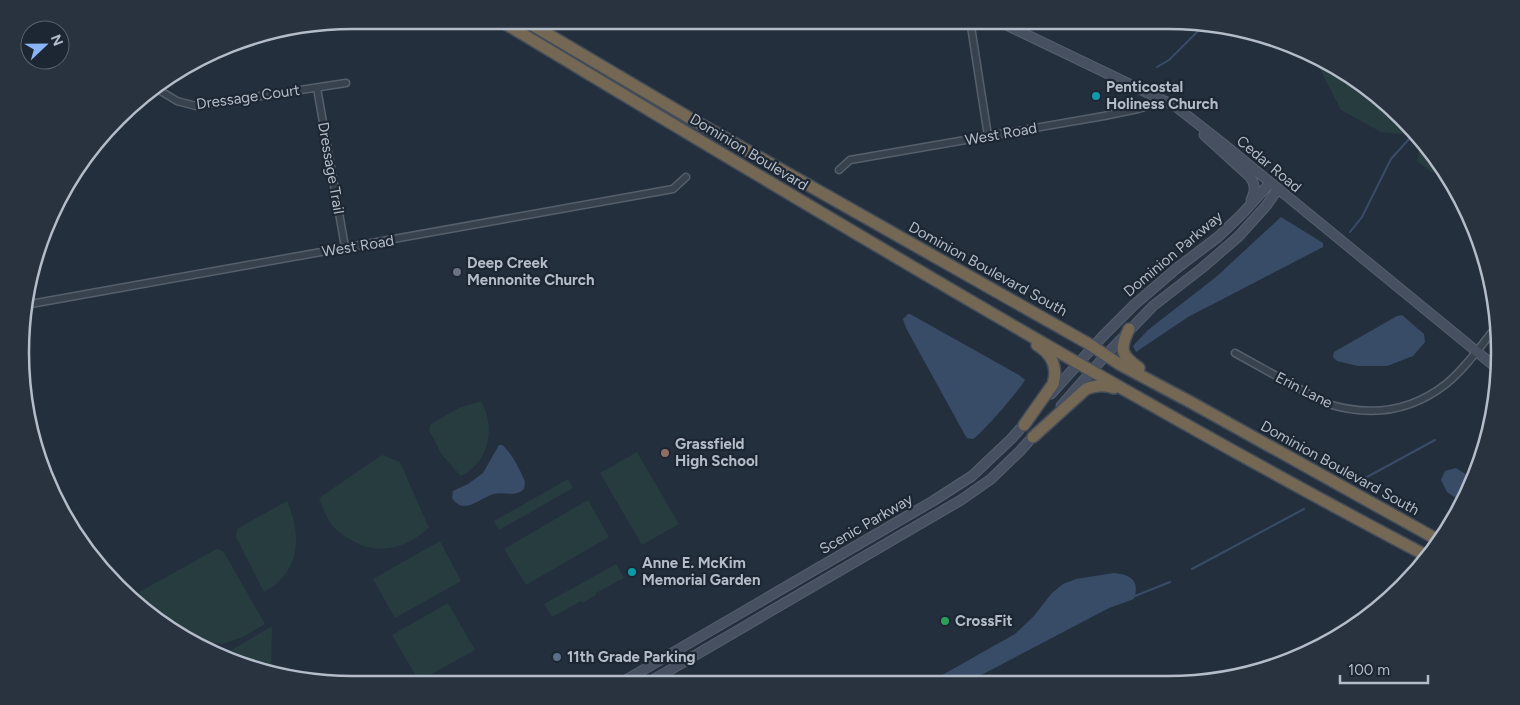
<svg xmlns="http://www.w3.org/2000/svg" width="1520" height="705" font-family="Figtree,sans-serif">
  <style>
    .green { fill: #263c3f }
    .water { fill: #394c67 }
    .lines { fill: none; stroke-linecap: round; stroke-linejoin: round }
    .stream { stroke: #394c67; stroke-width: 2 }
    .street-casing { stroke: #565f6c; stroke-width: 9 }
    .secondary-casing { stroke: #565f6c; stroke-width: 11 }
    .highway-casing { stroke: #434c59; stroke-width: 14 }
    .street { stroke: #38414e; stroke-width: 6 }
    .secondary { stroke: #465061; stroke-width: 9 }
    .highway { stroke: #746855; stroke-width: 11 }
    .culture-dot { fill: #0f9aa8; stroke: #1d2633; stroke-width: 2 }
    .worship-dot { fill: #6b7280; stroke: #1d2633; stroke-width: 2 }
    .education-dot { fill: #8d6e63; stroke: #1d2633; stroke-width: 2 }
    .leisure-dot { fill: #2e9e5b; stroke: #1d2633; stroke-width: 2 }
    .service-dot { fill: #5c6f8a; stroke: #1d2633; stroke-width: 2 }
    .labels { text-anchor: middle; stroke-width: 4.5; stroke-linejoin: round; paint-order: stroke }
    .poi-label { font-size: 15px; font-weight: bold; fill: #b4bcc9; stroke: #1d2633; text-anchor: start }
    .street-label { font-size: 15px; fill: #b4bcc9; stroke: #1d2633 }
    .rim { fill: none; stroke: #b4bcc9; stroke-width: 2.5 }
  </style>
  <rect width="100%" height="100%" fill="#242f3e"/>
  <path class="green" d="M1312,54L1352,76L1402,117L1446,171L1431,172L1417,161L1419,150L1414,139L1403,134L1381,132L1341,110Z
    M481,401C484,407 487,414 488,420C492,443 482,466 461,476L442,455L429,430L431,424L459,408Z
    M637,452L679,524L642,545L600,473Z
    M382,455L400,462L429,528C404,549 377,557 348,538C340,533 333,528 328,519C324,513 322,505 319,498Z
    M568,479L573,488L499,530L494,521Z
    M588,500L609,537L526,585L504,549Z
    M287,501C298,526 302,556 282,578C278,584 270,588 264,592L236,537L237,529Z
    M440,541L461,581L395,618L373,579Z
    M217,549L223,551L265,624L243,637L222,644L195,641L158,618L151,612L139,592Z
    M616,564L624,578L596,593V595L582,603L581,601L552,617L544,604Z
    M448,603L475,650L419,681L392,635Z
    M272,626L271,674L230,651Z"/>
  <path class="water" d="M1281,217L1323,243V247L1188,317L1136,352L1133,346L1148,330L1216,277Z
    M908,314H910L1019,375L1025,380C1020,389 982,434 973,439L967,438L965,435L906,328L903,319Z
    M1402,315L1424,334L1425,342L1413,356L1387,366H1358L1337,361L1333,357L1334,352L1397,316Z
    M499,445H502C512,453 520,470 525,482L524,489C514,498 505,491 494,494C479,498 464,516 452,498L453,491L468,484L483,473Z
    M1456,468L1475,480L1462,502L1447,492L1441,480L1445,471Z
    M1114,573C1131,575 1140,580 1134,599L1109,608L966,683H928L1015,634L1033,617L1052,593L1063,584L1076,579Z"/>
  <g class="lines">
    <path class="stream" d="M1157,67L1169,60L1205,24
      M1350,232L1362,217L1391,159L1409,139L1404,123L1405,121
      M1356,483L1435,440
      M1192,569L1304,509
      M1135,596L1170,582"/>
    <g class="street-casing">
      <path id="street" d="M970,20L988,136
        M154,87L177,101L196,106L346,83
        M317,88L345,247
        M839,170L850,160L1104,116L1138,109L1165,101
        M25,305L673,189L686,177
        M1235,353L1325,403C1368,417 1409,413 1446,384C1466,368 1481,345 1497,326"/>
    </g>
    <g class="secondary-casing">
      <path id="secondary" d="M996,20L1175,106L1221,142L1498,369
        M1204,135L1250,177C1256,185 1255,191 1251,200
        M1051,394L1102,337L1134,305L1177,268L1218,237L1242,214L1270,183
        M1061,406L1105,356L1153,306L1202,268L1238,237L1266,206L1278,189
        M619,684L933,501L972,476L1011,439L1028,420
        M646,684L961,500L991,479L1020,451L1037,432"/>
    </g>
    <g class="highway-casing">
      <path id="highway" d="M499,20C806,204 1112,390 1429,557
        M524,20L688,117L1089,344L1119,364L1194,404L1440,541
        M1129,329C1119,350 1121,355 1139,368
        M1024,425L1053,384C1058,368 1052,354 1037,345
        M1033,437L1086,389C1096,385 1104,384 1114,388"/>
    </g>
    <use href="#street" class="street"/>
    <use href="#secondary" class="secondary"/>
    <use href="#highway" class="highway"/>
  </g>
  <g class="culture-dot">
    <circle cx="1096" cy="96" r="5"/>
    <circle cx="632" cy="572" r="5"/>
  </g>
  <circle class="worship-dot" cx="457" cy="272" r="5"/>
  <circle class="education-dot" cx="665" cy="453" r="5"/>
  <circle class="leisure-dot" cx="945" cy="621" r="5"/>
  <circle class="service-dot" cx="557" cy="657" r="5"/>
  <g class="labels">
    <g class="poi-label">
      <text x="1106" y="92">Penticostal<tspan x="1106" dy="17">Holiness Church</tspan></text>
      <text x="467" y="268">Deep Creek<tspan x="467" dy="17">Mennonite Church</tspan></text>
      <text x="675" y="449">Grassfield<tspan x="675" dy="17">High School</tspan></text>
      <text x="642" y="568">Anne E. McKim<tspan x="642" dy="17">Memorial Garden</tspan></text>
      <text x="955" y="626">CrossFit</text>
      <text x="567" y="662">11th Grade Parking</text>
    </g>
    <g class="street-label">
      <text transform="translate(248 97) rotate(-8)" y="5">Dressage Court</text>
      <text transform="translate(1001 134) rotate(-10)" y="5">West Road</text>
      <text transform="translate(749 152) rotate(31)" y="5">Dominion Boulevard</text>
      <text transform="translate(1269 164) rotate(40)" y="5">Cedar Road</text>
      <text transform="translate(331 168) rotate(80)" y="5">Dressage Trail</text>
      <text transform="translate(358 246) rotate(-9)" y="5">West Road</text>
      <text transform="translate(1173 254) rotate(-40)" y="5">Dominion Parkway</text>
      <text transform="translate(988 269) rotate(29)" y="5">Dominion Boulevard South</text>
      <text transform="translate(1304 390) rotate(27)" y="5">Erin Lane</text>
      <text transform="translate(1340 468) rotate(29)" y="5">Dominion Boulevard South</text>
      <text transform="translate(866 524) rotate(-30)" y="5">Scenic Parkway</text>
    </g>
  </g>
  <path d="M0 0H1520V705H0ZM352 29H1168A323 323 0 0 1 1491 352V353A323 323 0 0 1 1168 676H352A323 323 0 0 1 29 353V352A323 323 0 0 1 352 29Z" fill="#29323f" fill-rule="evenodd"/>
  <path class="rim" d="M352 29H1168A323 323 0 0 1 1491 352V353A323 323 0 0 1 1168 676H352A323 323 0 0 1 29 353V352A323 323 0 0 1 352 29Z"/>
  <g transform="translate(45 45) rotate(68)"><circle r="24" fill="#1d2633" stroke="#59626f"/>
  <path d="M0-4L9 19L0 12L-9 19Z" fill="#8ab4f8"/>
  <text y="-8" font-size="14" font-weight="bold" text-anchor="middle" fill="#b4bcc9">N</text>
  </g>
  <path d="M1340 675v8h88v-8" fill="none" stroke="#b4bcc9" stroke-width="2.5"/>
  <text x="1348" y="675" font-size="15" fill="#b4bcc9" stroke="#1d2633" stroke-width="4" paint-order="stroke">100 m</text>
</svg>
